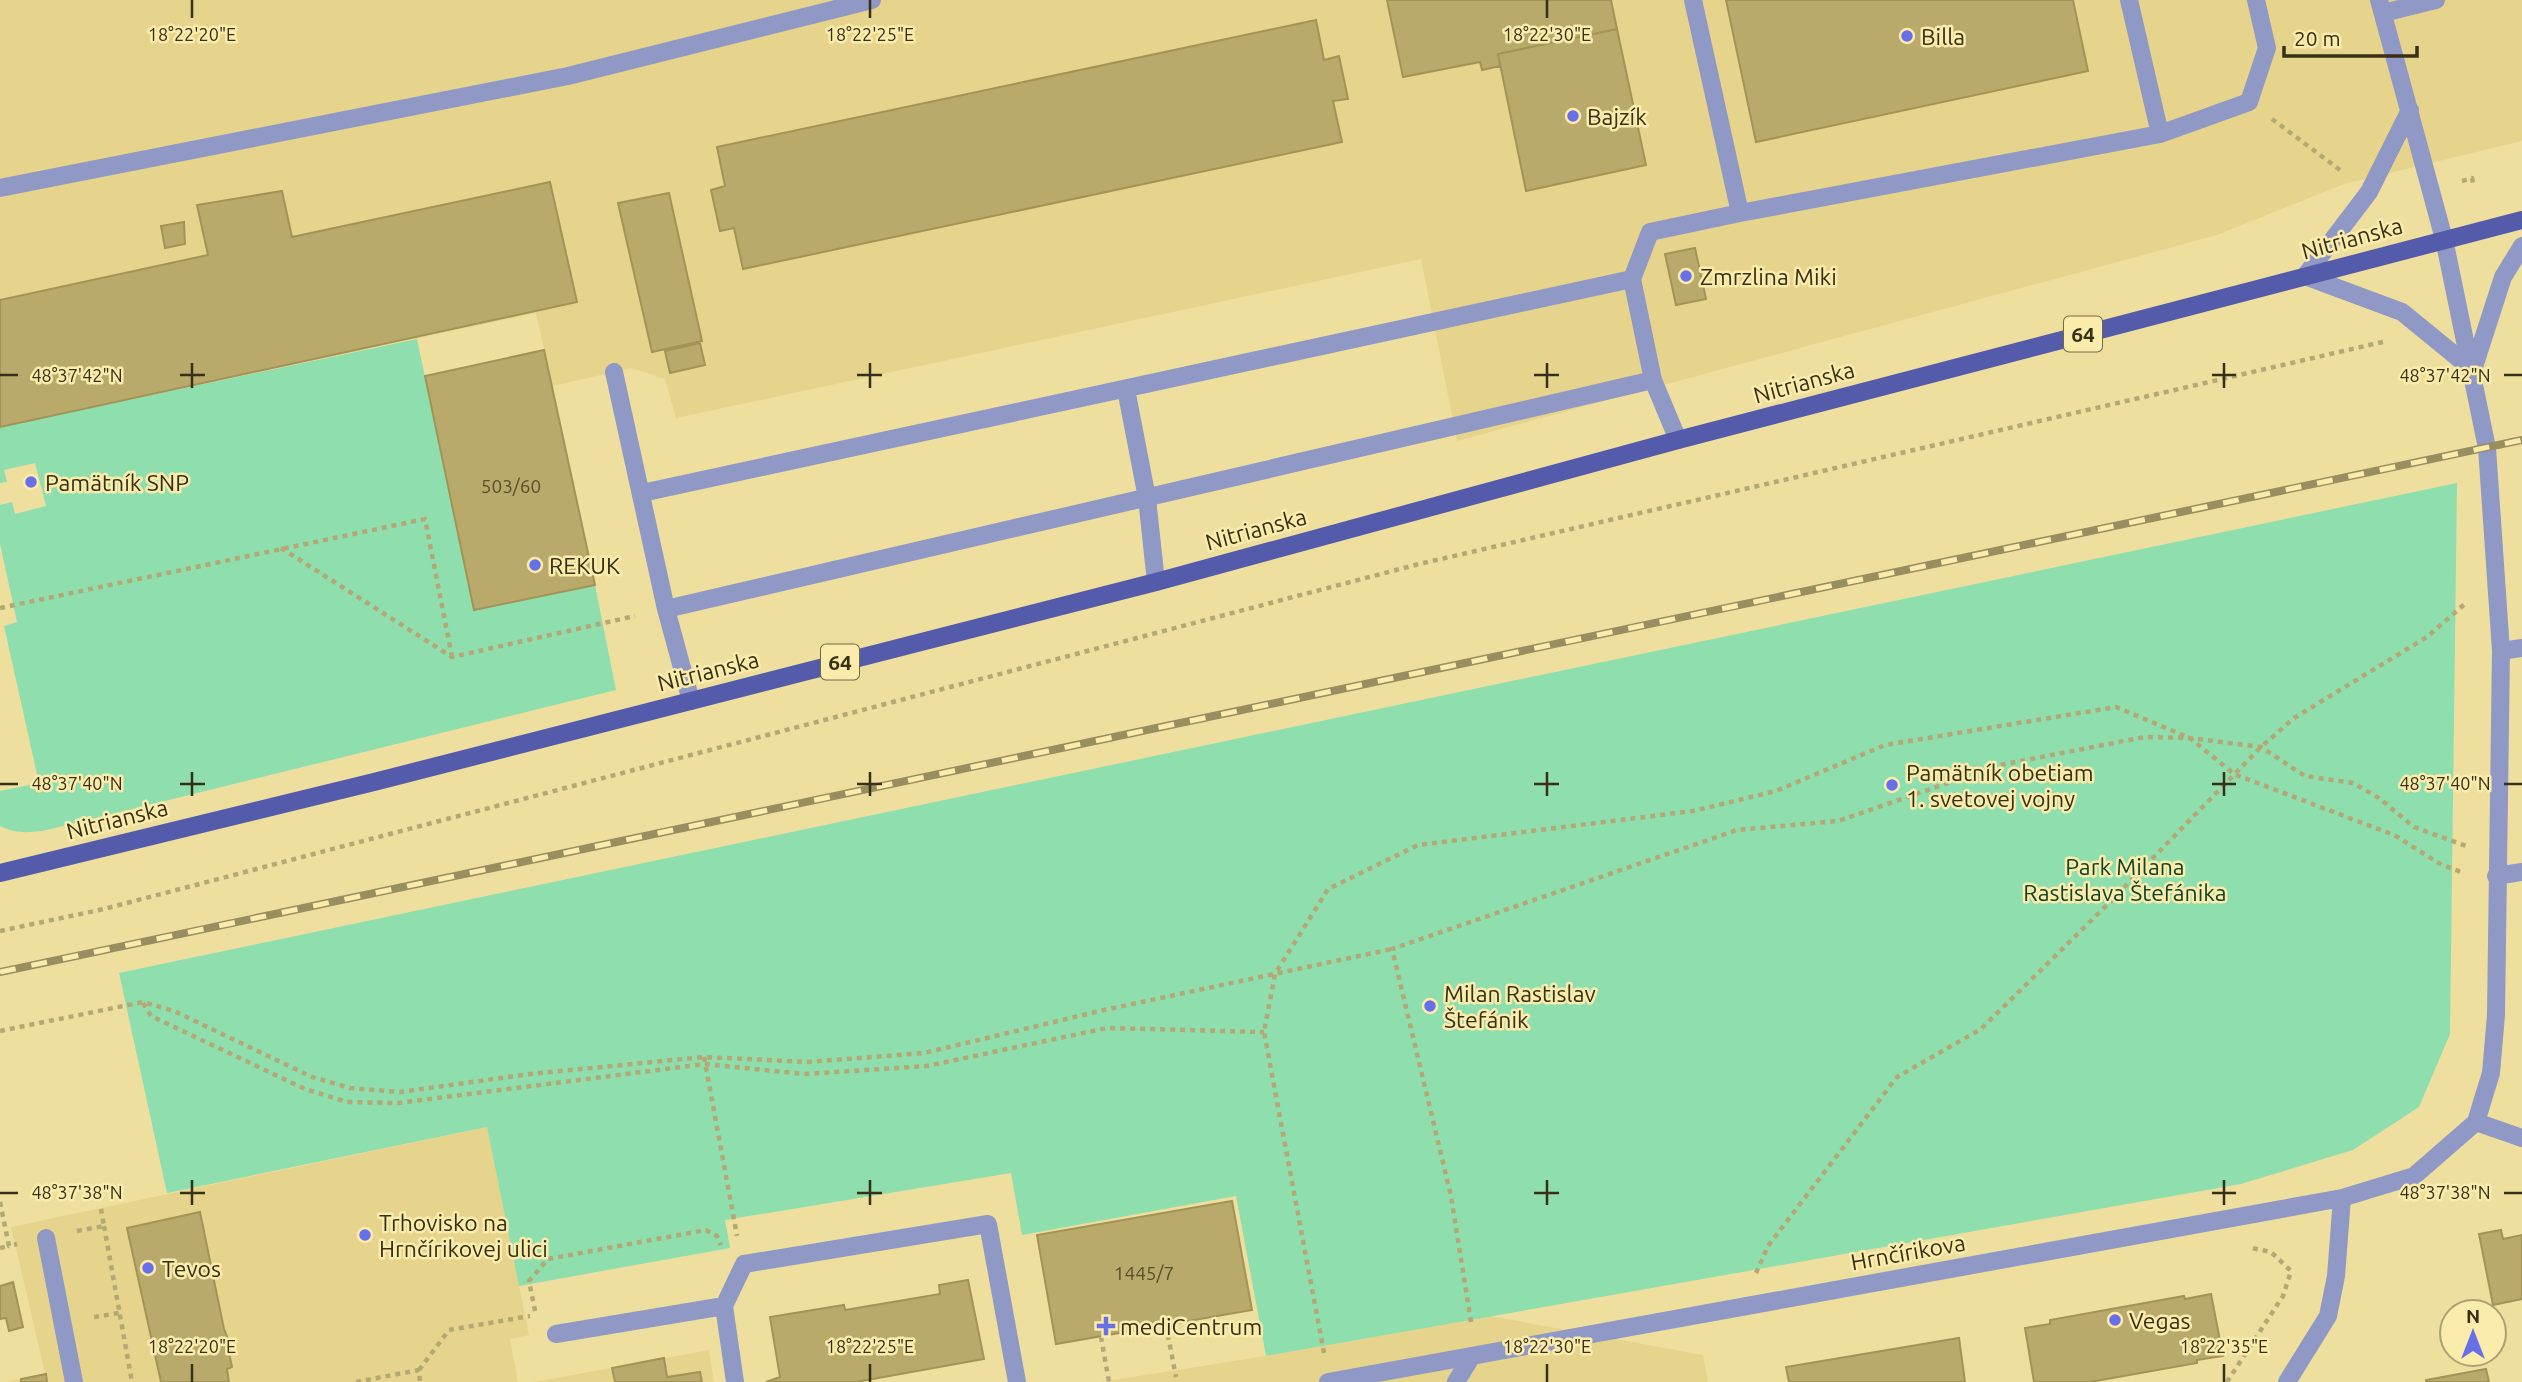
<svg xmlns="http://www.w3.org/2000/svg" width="2522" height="1382" font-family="Ubuntu,sans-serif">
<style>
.built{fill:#e6d48c}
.green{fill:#8fdeae}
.building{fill:#b9aa6c;stroke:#a29456;stroke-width:2}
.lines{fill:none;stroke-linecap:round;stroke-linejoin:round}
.path{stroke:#b4a874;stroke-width:4.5;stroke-dasharray:5 5;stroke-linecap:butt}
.lane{stroke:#9098c5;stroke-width:18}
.street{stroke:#9098c5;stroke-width:18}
.primary{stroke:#535baa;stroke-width:18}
.rail-casing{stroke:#998e60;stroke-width:8}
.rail{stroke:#fbecac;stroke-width:5;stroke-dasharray:16;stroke-linecap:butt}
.ticks{fill:none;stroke:#363017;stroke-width:2.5}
.poi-dot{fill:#6770e9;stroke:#fbecac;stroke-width:2.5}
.labels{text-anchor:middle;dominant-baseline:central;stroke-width:5;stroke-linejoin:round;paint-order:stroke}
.number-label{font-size:19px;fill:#574e2c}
.shield{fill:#fbecac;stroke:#716844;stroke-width:2}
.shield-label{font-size:21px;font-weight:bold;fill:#363017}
.poi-label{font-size:23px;fill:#363017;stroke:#fbecac;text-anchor:start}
.street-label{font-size:23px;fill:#363017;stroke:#fbecac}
.park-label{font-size:23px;fill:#114329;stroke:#fbecac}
.ticks-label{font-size:18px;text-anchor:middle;fill:#363017;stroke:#fbecac;stroke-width:5;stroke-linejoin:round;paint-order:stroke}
</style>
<rect width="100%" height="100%" fill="#eedf9f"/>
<!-- built -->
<path class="built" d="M0,0H2522V141L2344,184L2217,235L1457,441L1421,259L676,418L665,379L632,368L552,386L536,313L0,427Z
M487,1127L529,1335L510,1339L518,1382H7L45,1373L11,1227Z
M1490,1316L1703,1355L1708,1382H1101L1266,1356Z
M709,1350L714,1382H534Z"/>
<!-- green -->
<path class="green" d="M417,339L474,610L595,585L616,690L47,830C29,833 16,834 0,826V791L39,783L4,626L17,622L0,544V505L12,502L15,514L46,506L35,463L4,470L7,482L0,483V427Z
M2457,483L2450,1034L2419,1107L2353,1150L2241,1184L1266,1356L1236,1196L1022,1235L1011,1173L725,1220L730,1248L519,1286L487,1127L167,1193L119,973Z"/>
<!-- building -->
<path class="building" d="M1387,0H1611L1617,29L1498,54L1500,66L1482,70L1480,62L1403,77Z
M1726,0H2073L2088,71L1756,142Z
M1316,20L1324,60L1339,56L1348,99L1333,101L1342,142L743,269L734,228L720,231L711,190L725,186L717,147Z
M1617,29L1646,165L1526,191L1498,54Z
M550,182L577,302L0,427V300L208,255L197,205L282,191L292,237Z
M669,193L702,341L652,352L618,203Z
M184,222L185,244L165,248L161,226Z
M1695,248L1706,299L1676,305L1665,254Z
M700,343L705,365L670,373L665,351Z
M544,350L595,585L474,610L425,376Z
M1232,1201L1252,1310L1056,1344L1037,1235Z
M200,1212L224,1329L228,1339L227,1344L232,1367L227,1369L229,1382H161L127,1228Z
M2501,1230L2503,1239L2522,1235V1299L2493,1305L2479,1234Z
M968,1280L984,1359L856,1382H766L780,1377L770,1317L844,1305L845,1310L940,1294L939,1285Z
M13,1282L23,1327L9,1331L6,1318L0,1319V1286Z
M2211,1294L2223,1356L2197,1360V1363L2090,1382H2034L2025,1328L2050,1324V1320L2184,1296L2185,1299Z
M1959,1338L1965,1382H1789L1786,1367Z
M664,1358L667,1377L700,1372L702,1382H615L612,1368Z
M2486,1369L2489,1382H2426V1380Z
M46,1374L47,1382H21V1379Z"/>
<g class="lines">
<!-- path -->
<path class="path" d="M2272,119L2344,173
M2462,181L2472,178L2474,187
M281,548L452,657L635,616
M0,608L425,519L452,657
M0,931L104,909L1419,564L2387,341
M143,1003L151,1016L305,1089L347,1102L398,1103L705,1064L805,1074L927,1066L1107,1028L1264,1032
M0,1031L143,1002L174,1011L312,1077L350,1088L400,1092L530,1074L704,1057L807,1062L924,1053L1104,1010L1392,949
M704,1057L737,1236
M0,1202L9,1246L17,1244
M104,1226L132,1382
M77,1231L104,1226L101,1209
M0,1248L9,1246
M1756,1273L1768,1246L1897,1077L1981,1029L2108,904L2261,747L2294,718L2427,637L2467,602
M535,1311L529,1281L548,1259L706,1230L717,1236L721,1245
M94,1317L119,1313
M1471,1322L1451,1196L1392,949L1737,830L1838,821L2000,765L2145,737L2190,738L2261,747L2305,776L2353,783L2379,798L2414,827L2469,847
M1166,1325L1176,1377
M1101,1337L1109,1382
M1324,1353L1264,1032L1275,974L1328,889L1418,845L1693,811L1776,791L1885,745L2116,707L2190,738L2234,774L2394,835L2442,865L2464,873
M419,1370L449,1330L530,1316
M356,1382L419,1370L420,1382
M2227,1382L2283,1296L2291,1271L2271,1252L2252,1248"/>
<!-- lane -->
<path class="lane" d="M1693,0L1740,213L2160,134L2249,102L2267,48L2256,0
M2129,0L2160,134
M0,188L568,76L872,0
M1632,279L1650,232L1740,213
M614,372L666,609
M1126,389L1147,498L1156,582
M642,493L1632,279L1653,380L1678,440
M2501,651L2522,648
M691,701L666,609L1653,380
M724,1306L744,1264L988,1224L1017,1382
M556,1334L724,1306L735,1382"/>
<!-- street -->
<path class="street" d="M2379,0L2444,239L2487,448L2501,651L2496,1015L2491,1073L2476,1122
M2383,13L2436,0
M2410,110L2369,192L2305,276L2402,312L2473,370
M2473,370L2503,277L2522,246
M2496,876L2522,872
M2476,1122L2522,1138
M46,1238L74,1382
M1328,1382L2342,1198L2414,1176L2476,1122
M1456,1382L1472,1356
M2287,1382L2328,1316L2336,1276L2342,1198"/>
<!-- primary -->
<path class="primary" d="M0,873L374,782L1156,582L1678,440L2522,220"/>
<!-- rail casing -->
<g class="rail-casing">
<path id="rail" d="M0,972L2522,440"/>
</g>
<!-- rail -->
<use href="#rail" class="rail"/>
</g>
<!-- ticks -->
<path class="ticks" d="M192,0V18M870,0V18M1547,0V18M192,363V388M870,363V388M1547,363V388M2224,363V388M0,375H18M180,375H205M857,375H882M1534,375H1559M2212,375H2236M2504,375H2522M192,772V796M870,772V796M1547,772V796M2224,772V796M0,784H18M180,784H205M857,784H882M1534,784H1559M2212,784H2236M2504,784H2522M192,1180V1205M870,1180V1205M1547,1180V1205M2224,1180V1205M0,1193H18M180,1193H205M857,1193H882M1534,1193H1559M2212,1193H2236M2504,1193H2522M192,1364V1382M870,1364V1382M1547,1364V1382M2224,1364V1382"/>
<!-- markers -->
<g class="poi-dot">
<circle cx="1907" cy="36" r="7"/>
<circle cx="1573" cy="116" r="7"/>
<circle cx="1686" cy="276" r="7"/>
<circle cx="31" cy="482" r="7"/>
<circle cx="535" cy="565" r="7"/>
<circle cx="1892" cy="785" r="7"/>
<circle cx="1430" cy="1006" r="7"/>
<circle cx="365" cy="1235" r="7"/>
<circle cx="148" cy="1268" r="7"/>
<circle cx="2115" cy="1320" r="7"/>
<path d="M1102.5 1315.5h7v7h7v7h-7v7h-7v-7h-7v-7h7z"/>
</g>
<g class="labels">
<!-- number labels -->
<g class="number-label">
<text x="511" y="486">503/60</text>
<text x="1144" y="1273">1445/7</text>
</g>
<!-- shield labels -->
<g class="shield">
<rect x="2064" y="316.5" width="38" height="35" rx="5"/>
<rect x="821" y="644.5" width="38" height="35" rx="5"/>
</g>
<g class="shield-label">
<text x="2083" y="334">64</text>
<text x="840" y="662">64</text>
</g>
<!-- poi labels -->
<g class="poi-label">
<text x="1921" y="36">Billa</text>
<text x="1587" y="116">Bajzík</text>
<text x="1700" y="276">Zmrzlina Miki</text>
<text x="45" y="482">Pamätník SNP</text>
<text x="549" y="565">REKUK</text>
<text x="1906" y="772">Pamätník obetiam<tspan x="1906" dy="26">1. svetovej vojny</tspan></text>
<text x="1444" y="993">Milan Rastislav<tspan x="1444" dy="26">Štefánik</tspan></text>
<text x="379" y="1222">Trhovisko na<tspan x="379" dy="26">Hrnčírikovej ulici</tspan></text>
<text x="162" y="1268">Tevos</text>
<text x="2129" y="1320">Vegas</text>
<text x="1120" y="1326">mediCentrum</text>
</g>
<!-- street labels -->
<g class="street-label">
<text transform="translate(2352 238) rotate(-15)">Nitrianska</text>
<text transform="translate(1804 382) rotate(-15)">Nitrianska</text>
<text transform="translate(1256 529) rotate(-15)">Nitrianska</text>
<text transform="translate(708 671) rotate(-14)">Nitrianska</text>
<text transform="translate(117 819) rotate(-14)">Nitrianska</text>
<text transform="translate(1908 1252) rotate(-10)">Hrnčírikova</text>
</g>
<!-- park labels -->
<g class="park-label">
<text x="2125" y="866">Park Milana<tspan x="2125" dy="26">Rastislava Štefánika</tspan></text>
</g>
</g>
<g class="ticks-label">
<text x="192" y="41">18°22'20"E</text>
<text x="870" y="41">18°22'25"E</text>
<text x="1547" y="41">18°22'30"E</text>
<text x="77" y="382">48°37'42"N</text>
<text x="2445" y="382">48°37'42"N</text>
<text x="77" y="790">48°37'40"N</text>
<text x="2445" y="790">48°37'40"N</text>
<text x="77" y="1199">48°37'38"N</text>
<text x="2445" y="1199">48°37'38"N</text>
<text x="192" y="1353">18°22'20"E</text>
<text x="870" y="1353">18°22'25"E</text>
<text x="1547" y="1353">18°22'30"E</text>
<text x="2224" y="1353">18°22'35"E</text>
</g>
<!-- north arrow -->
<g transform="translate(2473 1333)"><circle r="33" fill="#fbecac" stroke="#aca170" stroke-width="2"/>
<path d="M0-5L12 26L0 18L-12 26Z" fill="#6770e9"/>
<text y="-10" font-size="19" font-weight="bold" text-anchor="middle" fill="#363017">N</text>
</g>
<!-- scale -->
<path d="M2284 46v10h133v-10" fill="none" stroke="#363017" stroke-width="3.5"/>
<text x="2294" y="46" font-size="21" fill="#363017" stroke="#fbecac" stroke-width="5" paint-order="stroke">20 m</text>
</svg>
